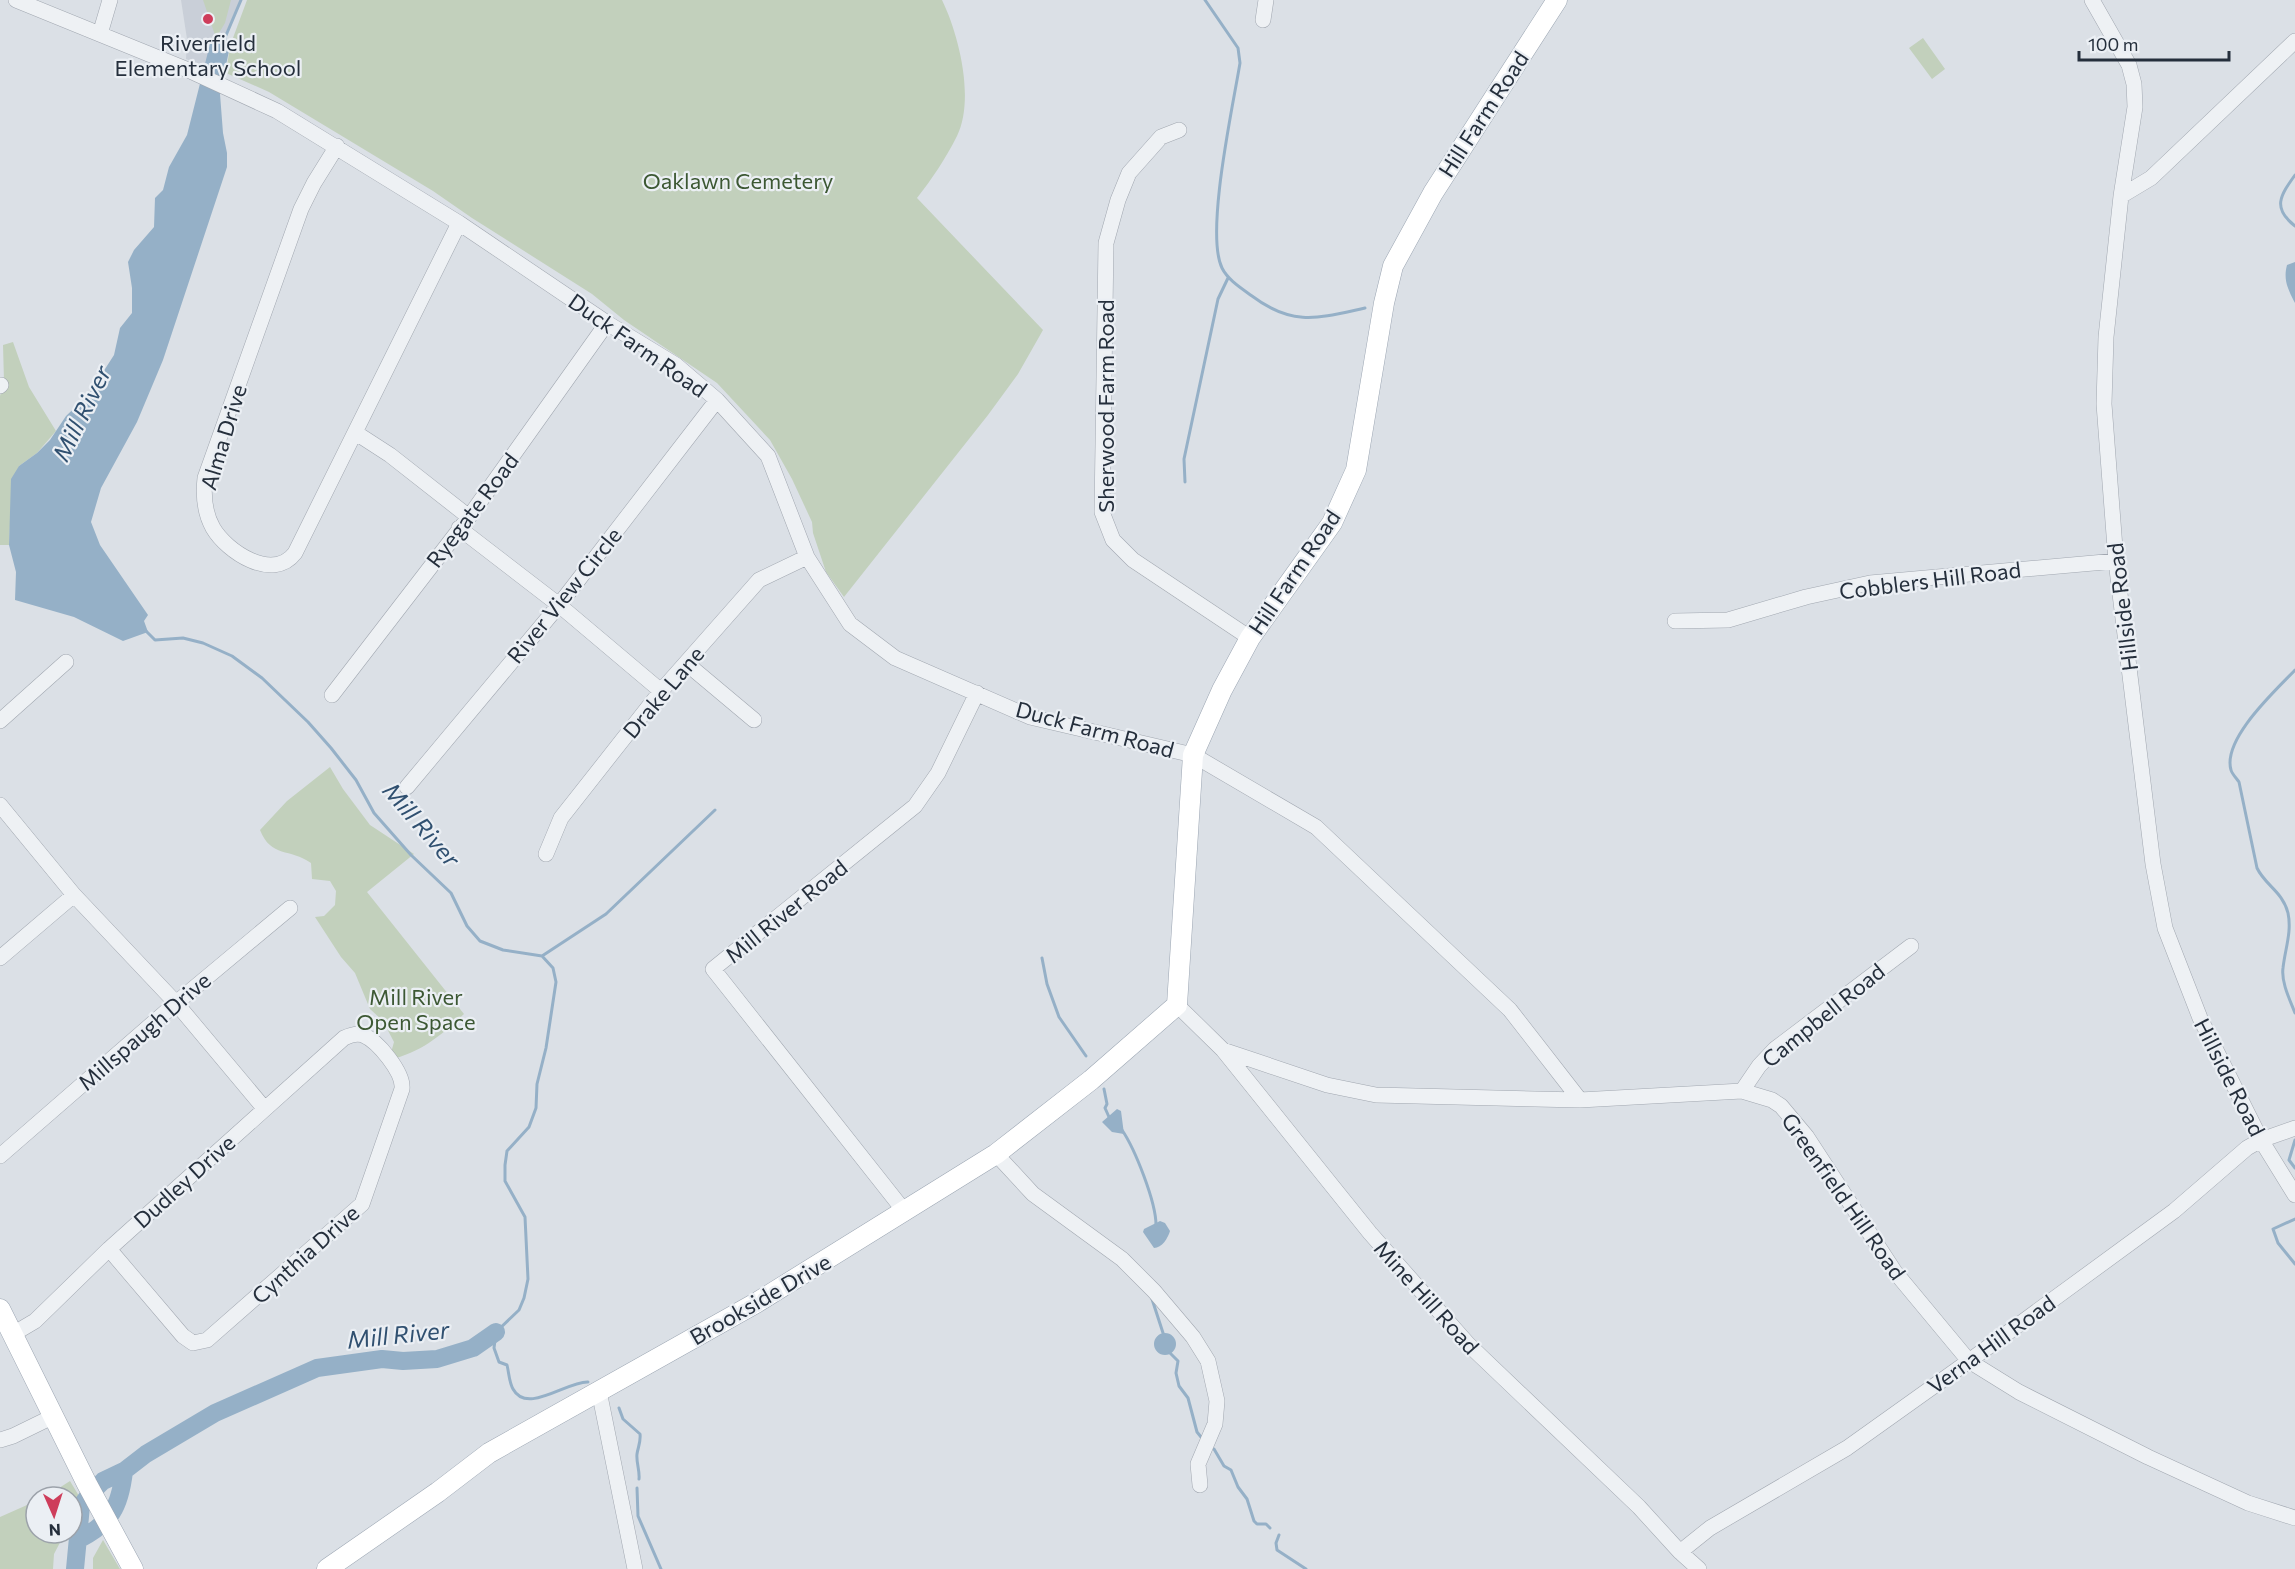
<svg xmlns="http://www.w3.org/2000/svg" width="2295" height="1569" font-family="Commissioner,sans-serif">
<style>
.built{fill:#c9cfd8}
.green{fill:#c2d0bc}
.water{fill:#95b0c7}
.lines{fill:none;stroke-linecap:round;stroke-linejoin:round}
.stream{stroke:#95b0c7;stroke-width:3}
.river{stroke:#95b0c7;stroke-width:18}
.minor-casing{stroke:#a1a7b0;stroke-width:16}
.major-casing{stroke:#9ba5b2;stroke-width:21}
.minor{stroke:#eef1f4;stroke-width:15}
.major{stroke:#fff;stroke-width:20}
.poi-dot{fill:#ce3d5b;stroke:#ebeff4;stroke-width:2}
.labels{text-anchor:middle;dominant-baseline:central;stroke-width:4.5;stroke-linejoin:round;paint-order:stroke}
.poi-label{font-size:22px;fill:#252f3c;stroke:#ebeff4}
.street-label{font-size:22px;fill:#252f3c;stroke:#ebeff4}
.park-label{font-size:22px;fill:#3c5833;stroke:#ebeff4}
.water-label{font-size:24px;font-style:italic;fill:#305070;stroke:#ebeff4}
</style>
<rect width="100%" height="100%" fill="#dbe0e6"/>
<!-- built -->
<path class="built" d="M181,0H240L214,60L213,69L186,59L187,39Z"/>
<!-- green -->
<path class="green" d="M203,0H231L225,23L216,38Z
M247,0H942C959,35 975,99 957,136C946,158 932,179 917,198L1043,330L1018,374L988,415L844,597L826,572L813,533L812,522L792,479L770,440L717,383L624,320L592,294L472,218L433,191L269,92L226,73L230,46Z
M1923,38L1945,69L1932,79L1909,48Z
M13,342L29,387L56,431L37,453L19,466L10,525L9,545H0V396L4,381L3,345Z
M330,767L343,789L370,825L414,854L367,892L464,1014C440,1036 422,1052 389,1060L394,1042L383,1021L370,1009L355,973L341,957L315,917L324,916L335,905L336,891L330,881L312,879L311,863C290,848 271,858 260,830L287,801Z
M70,1481L79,1496L72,1519V1497H45Z
M36,1501V1533H65L54,1554L53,1569H0V1517Z
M103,1540L120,1569H93V1558Z"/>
<!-- water -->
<path class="water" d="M225,37L230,46L220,94L223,133L227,153V167L163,360L137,422L101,488L91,522L100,545L148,615L144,621L148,632L123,641L74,617L15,600L16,572L9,545L11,479L19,466L37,453L50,440L66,416L89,394L114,355L120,328L132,313V288L128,262L134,250L154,227L155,198L163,190L169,167L187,135L210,44Z
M2295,262V303C2288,289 2283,280 2287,265Z
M1117,1109L1121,1111L1124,1134L1112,1132L1102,1122Z
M1160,1221L1165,1223L1170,1231C1168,1238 1162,1248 1154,1248L1143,1232L1144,1229Z
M1154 1344a11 11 0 1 1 22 0a11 11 0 1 1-22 0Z"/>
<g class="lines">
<!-- stream -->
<path class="stream" d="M1205,0L1238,48L1240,63C1233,106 1205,233 1222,268C1228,280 1241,288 1252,296C1293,327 1319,318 1365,308
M224,40L241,0
M2295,175C2280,196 2272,208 2295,226
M1185,482L1184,459L1218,299L1228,278
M145,630L155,640L183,638L203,643L232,656L262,678L308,722L331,748L356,780L374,813L411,855L451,893L467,926L480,941L503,950L542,956L553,968L556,982L546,1048L537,1084L536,1108L529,1127L507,1151L505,1165V1181L525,1217L528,1279L524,1298L519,1310L496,1332L494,1348L499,1362L507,1365C509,1373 509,1382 513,1389C527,1415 567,1381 588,1382
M2295,670C2276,690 2222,739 2231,770C2232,774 2237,779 2239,782L2257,868C2265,885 2283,892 2288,913C2292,932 2285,949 2283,968C2281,982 2290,1000 2295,1013
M542,956L606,914L715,810
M1042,958L1047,984L1059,1017L1086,1056
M1104,1089L1107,1104L1105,1108L1109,1117
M1122,1130C1135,1149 1156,1202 1156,1225
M2295,1140L2289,1160L2295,1168
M2295,1219L2273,1229L2278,1243L2295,1264
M1151,1296L1164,1336
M1170,1353L1178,1361L1176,1373L1179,1386L1188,1398L1197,1432L1201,1437
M619,1408L623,1419L640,1434C641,1442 638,1447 637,1454C636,1462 640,1471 639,1479
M1214,1449L1224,1466L1231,1470L1238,1487L1247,1499L1254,1521L1257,1524H1266L1270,1528
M637,1488L638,1516L661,1569
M1279,1535L1276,1543L1277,1550L1306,1569"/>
<!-- river -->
<path class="river" d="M78,1540C111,1523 120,1507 124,1471
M75,1569L81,1506L89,1495L103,1481L124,1471L146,1454L215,1413L317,1368L382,1359L403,1361L437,1359L473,1348L496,1332"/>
<!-- minor casing -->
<g class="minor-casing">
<path id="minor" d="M16,0L188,70L277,111L459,223L607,323L676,365L717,400L768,456L807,557L850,624L895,658L1030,717L1193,755L1316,827L1510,1010L1580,1100
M2092,0L2129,65L2134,84L2135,107L2121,196L2106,337L2104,404L2116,561L2153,864L2165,928L2200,1018L2261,1140L2295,1195
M1263,20L1266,0
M100,34L110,0
M1179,130L1161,137L1129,173L1118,200L1106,243L1102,512L1113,540L1133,560L1250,638
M337,146L314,183L301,209L205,478C203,496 204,512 213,528C227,552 273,582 295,553L459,223
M2121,196L2151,178L2295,41
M0,386L1,385
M356,433L390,455L469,517
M459,528L559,605L661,691
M1675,621L1728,620L1806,597L1870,583L2116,561
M686,663L754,720
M332,695L469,517L607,323
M0,721L66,662
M407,787L559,605L717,400
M0,805L74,895L176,1003L264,1108
M546,854L561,818L661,691L759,580L807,557
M0,958L74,895
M1177,1005L1223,1050L1370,1233L1468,1344L1639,1507L1680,1552L1699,1569
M1223,1050L1327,1085L1376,1095L1580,1100L1742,1091L1772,1100L1781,1106L1807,1137L1895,1272L1969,1361L2019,1392L2148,1457L2248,1503L2295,1518
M1742,1091L1759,1066L1775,1049L1911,946
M996,1154L1033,1194L1122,1259L1154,1291L1193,1337L1208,1361L1217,1401L1215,1424L1198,1464L1200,1485
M0,1156L176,1003L290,908
M905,1212L713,969L915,806L938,773L977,693
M13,1334L35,1321L109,1249L344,1038C350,1035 357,1033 363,1035C378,1041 404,1073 402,1089L362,1204L207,1340L193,1343L183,1336L109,1249
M599,1391L635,1569
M0,1440L13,1436L54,1416
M1680,1552L1710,1528L1847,1448L1969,1361L2174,1211L2247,1148L2261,1140L2295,1128"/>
</g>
<!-- major casing -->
<g class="major-casing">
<path id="major" d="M0,1309L87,1484L133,1569
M327,1569L438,1492L489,1453L756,1303L996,1154L1091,1080L1177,1005L1193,755L1222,690L1250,638L1332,523L1356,470L1384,303L1393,266L1433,193L1557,0"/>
</g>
<!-- minor -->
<use href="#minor" class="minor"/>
<!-- major -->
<use href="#major" class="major"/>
</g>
<!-- markers -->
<circle class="poi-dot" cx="208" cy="19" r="6"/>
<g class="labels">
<!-- poi labels -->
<g class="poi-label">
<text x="208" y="42">Riverfield<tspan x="208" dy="25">Elementary School</tspan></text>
</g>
<!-- street labels -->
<g class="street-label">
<text transform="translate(1483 114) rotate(-57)">Hill Farm Road</text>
<text transform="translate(638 345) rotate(35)">Duck Farm Road</text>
<text transform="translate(1105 406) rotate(-90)">Sherwood Farm Road</text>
<text transform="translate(223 437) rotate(-73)">Alma Drive</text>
<text transform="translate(472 510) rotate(-53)">Ryegate Road</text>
<text transform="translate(1294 572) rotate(-56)">Hill Farm Road</text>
<text transform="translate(1930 580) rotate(-7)">Cobblers Hill Road</text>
<text transform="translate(564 595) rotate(-51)">River View Circle</text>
<text transform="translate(2122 607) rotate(-97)">Hillside Road</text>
<text transform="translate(663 692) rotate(-50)">Drake Lane</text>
<text transform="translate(1095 729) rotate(15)">Duck Farm Road</text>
<text transform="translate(786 911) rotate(-39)">Mill River Road</text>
<text transform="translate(1823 1015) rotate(-39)">Campbell Road</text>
<text transform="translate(144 1031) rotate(-41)">Millspaugh Drive</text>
<text transform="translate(2230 1077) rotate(63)">Hillside Road</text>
<text transform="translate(184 1181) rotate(-42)">Dudley Drive</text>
<text transform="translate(1844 1196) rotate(55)">Greenfield Hill Road</text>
<text transform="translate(305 1254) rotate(-42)">Cynthia Drive</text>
<text transform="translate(1427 1297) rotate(48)">Mine Hill Road</text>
<text transform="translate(760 1299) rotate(-30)">Brookside Drive</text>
<text transform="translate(1991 1344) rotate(-36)">Verna Hill Road</text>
</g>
<!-- park labels -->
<g class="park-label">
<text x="738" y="180">Oaklawn Cemetery</text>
<text x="416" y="996">Mill River<tspan x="416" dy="25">Open Space</tspan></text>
</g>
<!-- water labels -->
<g class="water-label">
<text transform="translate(81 413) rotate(-64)">Mill River</text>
<text transform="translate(422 824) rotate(49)">Mill River</text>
<text transform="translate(398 1334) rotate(-6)">Mill River</text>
</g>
</g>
<!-- north arrow -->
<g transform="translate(54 1515) rotate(177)"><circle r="28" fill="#ebeff4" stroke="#9ca2aa" stroke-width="1.5"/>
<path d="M0-4.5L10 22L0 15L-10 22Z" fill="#ce3d5b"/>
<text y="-9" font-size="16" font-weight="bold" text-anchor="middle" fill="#252f3c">N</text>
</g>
<!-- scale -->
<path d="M2079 51v9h150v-9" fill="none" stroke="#252f3c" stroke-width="3"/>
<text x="2088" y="51" font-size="18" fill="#252f3c" stroke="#ebeff4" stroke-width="4.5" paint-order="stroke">100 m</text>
</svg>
